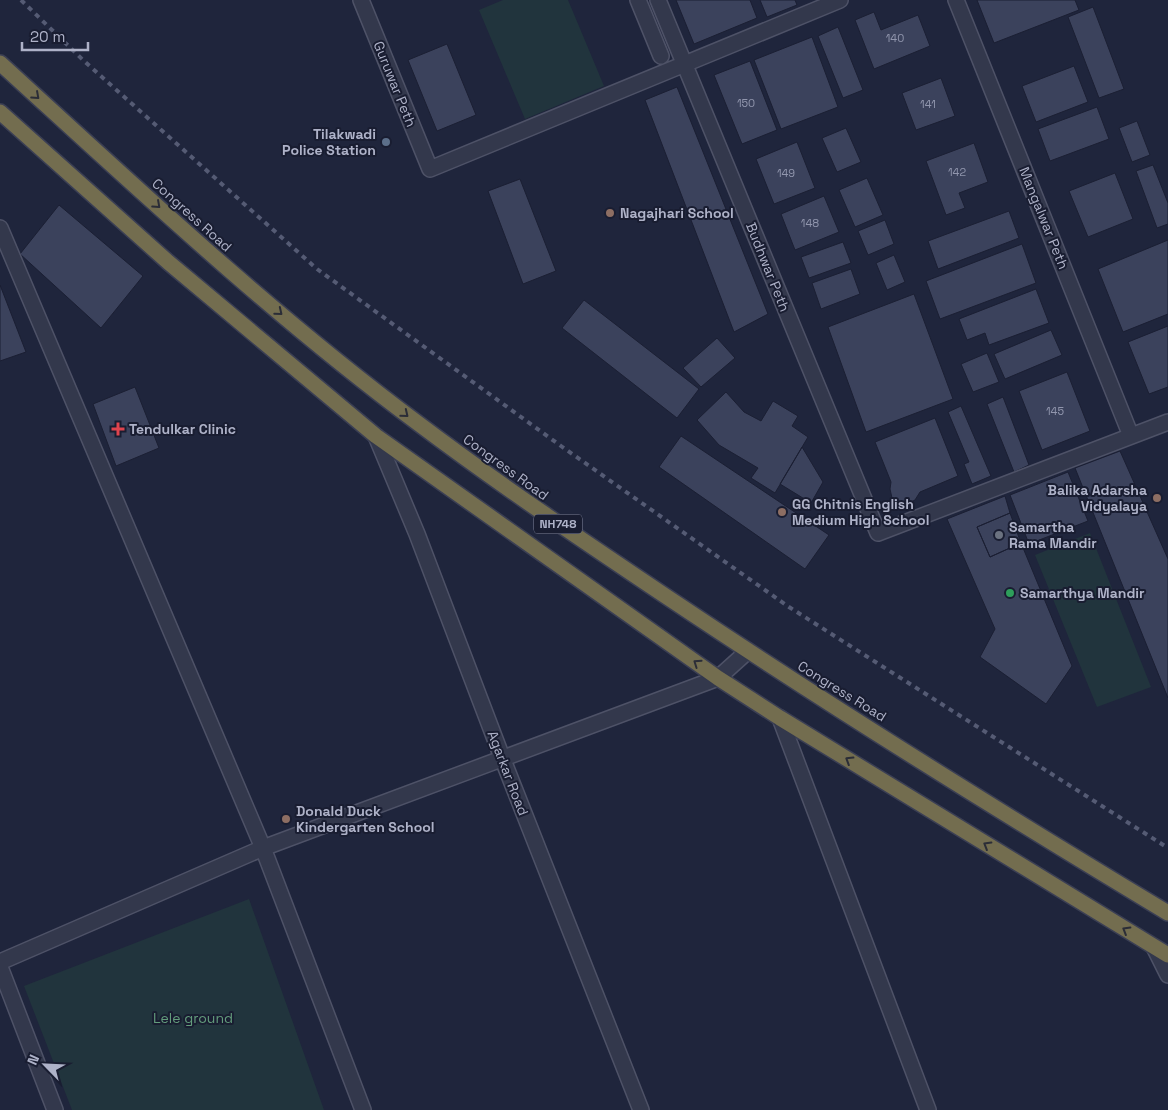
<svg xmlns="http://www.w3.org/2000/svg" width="1168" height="1110" font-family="'Space Grotesk',sans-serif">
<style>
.green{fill:#21343d}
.building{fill:#3b425c;stroke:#1b1f33}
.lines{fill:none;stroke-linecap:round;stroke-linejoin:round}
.minor-casing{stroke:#4e5267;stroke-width:18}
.highway-casing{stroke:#3b3f54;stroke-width:18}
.minor{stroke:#33384c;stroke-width:15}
.highway{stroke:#736d4f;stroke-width:15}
.rail{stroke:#555b74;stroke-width:4;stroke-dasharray:5 5;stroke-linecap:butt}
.oneway{stroke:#2b2d37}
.service-dot{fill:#5c6f8a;stroke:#191d31;stroke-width:2}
.education-dot{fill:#8d6e63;stroke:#191d31;stroke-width:2}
.health-dot{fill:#e0444e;stroke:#191d31;stroke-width:2}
.worship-dot{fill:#6b7280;stroke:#191d31;stroke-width:2}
.leisure-dot{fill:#2e9e5b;stroke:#191d31;stroke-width:2}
.labels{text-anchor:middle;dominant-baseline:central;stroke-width:4;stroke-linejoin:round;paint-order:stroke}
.number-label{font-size:11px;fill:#9196ad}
.shield{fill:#191d31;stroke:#81859b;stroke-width:1}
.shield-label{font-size:12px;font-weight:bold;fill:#aeb2c8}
.street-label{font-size:14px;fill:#aeb2c8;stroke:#191d31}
.poi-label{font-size:14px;font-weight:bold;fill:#aeb2c8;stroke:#191d31;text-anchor:start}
.park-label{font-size:14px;fill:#639c7c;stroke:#191d31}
</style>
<rect width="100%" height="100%" fill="#1f253c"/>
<!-- green -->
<path class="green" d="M503,0H568L604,86L525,119L479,10Z
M1090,533L1151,687L1097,707L1035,555Z
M249,899L324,1110H72L24,986Z"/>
<!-- building -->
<path class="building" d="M676,0H750L757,18L694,44Z
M760,0H795L797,5L767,17Z
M977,0H1075L1079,10L994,43Z
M1093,7L1124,89L1099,98L1068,17Z
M874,12L881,30L918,15L930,46L874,69L855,20Z
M838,27L863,90L843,98L818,36Z
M812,37L838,107L781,129L754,60Z
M447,44L476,115L437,131L408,60Z
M750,61L777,130L742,144L714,75Z
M1074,66L1088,102L1036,122L1022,86Z
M941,78L955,116L916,130L902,93Z
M677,87L768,314L734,332L645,100Z
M1097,107L1109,139L1050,161L1038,129Z
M1137,121L1150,155L1132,162L1119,128Z
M846,128L861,162L837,172L822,138Z
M797,142L815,188L774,204L756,159Z
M974,143L988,182L959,193L965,208L946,215L926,161Z
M1153,165L1168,203V224L1157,228L1136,171Z
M1115,173L1133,219L1088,237L1069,191Z
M867,178L883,215L855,227L839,190Z
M520,179L556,271L523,284L488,191Z
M824,196L839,232L795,250L781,214Z
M59,205L143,276L101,328L20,254Z
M1009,211L1019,238L938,269L928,241Z
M885,220L894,244L868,255L858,231Z
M1168,240V314L1123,332L1098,269Z
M843,242L851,263L809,278L801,257Z
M1022,244L1036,283L940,319L926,281Z
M894,255L905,282L887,290L876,263Z
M851,269L860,294L821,309L812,283Z
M0,285L26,352L0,361Z
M1036,289L1049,323L989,345L985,333L967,340L959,319Z
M914,294L953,399L866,432L828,327Z
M584,300L699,389L677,418L562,328Z
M1168,326V387L1149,394L1128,342Z
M1051,330L1062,355L1005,379L994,354Z
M717,338L735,358L701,387L683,368Z
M987,353L999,382L973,392L961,364Z
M1067,372L1090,431L1042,450L1019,391Z
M135,387L159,448L116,466L93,404Z
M726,392L744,412L761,421L773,401L798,416L792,426L808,437L775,493L751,478L758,468L719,445L697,420Z
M1003,397L1029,465L1014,472L987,404Z
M961,406L991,476L972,484L964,464L969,462L948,412Z
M935,418L958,476L920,492L915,500L907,504L899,503L892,498L890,489L891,482L875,442Z
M681,436L829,535L805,569L659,467Z
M802,447L823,482L811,503L780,484Z
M1120,451L1168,559V698L1075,468Z
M1068,472L1088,521L1029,544L1010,495Z
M1005,496L1010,513L977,527L990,557L1021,543L1072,666L1046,704L980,657L995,629L947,519Z
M1010,513L1021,543L990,557L977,527Z"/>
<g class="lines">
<!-- minor casing -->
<g class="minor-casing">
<path id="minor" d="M361,0L430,169L840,0
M638,0L661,56
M658,0L878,533L1168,422
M956,0L1131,436
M0,228L263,848L363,1110
M376,436L417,534L503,760L641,1110
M780,718L928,1110
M1154,947L1168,975
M0,962L263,848L718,678L748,651
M0,967L55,1110"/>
</g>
<!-- highway casing -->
<g class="highway-casing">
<path id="highway" d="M0,63C136,187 271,314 419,424C500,485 585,542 670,599C833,708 1000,812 1168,913
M0,112L168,262L376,436L718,678L780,718L1168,955"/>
</g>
<!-- minor -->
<use href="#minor" class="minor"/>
<!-- highway -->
<use href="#highway" class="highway"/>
<!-- rail -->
<path class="rail" d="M21,0L84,61L317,269L561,446L789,607L1168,848"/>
</g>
<!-- one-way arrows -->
<defs><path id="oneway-chevron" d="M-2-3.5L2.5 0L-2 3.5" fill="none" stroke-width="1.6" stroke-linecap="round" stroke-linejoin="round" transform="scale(1.25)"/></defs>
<g class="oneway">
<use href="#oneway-chevron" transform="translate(36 96) rotate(42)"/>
<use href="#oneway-chevron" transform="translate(157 205) rotate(42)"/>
<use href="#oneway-chevron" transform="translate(279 312) rotate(39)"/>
<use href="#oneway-chevron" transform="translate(405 414) rotate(39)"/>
<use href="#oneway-chevron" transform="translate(697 663) rotate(-145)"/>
<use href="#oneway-chevron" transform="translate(849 760) rotate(-148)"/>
<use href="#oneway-chevron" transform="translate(987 845) rotate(-149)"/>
<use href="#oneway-chevron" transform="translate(1126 930) rotate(-149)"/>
</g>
<!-- markers -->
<circle class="service-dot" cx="386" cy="142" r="5"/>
<g class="education-dot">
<circle cx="610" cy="213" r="5"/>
<circle cx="1157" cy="498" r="5"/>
<circle cx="782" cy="512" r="5"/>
<circle cx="286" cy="819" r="5"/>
</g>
<path class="health-dot" d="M115.5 421.5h5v5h5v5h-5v5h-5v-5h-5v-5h5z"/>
<circle class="worship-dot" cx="999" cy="535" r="5"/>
<circle class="leisure-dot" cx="1010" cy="593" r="5"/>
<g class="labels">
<!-- number labels -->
<g class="number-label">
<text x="895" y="38">140</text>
<text x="746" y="103">150</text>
<text x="928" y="104">141</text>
<text x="957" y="172">142</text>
<text x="786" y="173">149</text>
<text x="810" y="223">148</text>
<text x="1055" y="411">145</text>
</g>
<!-- shield labels -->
<rect class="shield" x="534" y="514.5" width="48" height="19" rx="4"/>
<g class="shield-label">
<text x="558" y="524">NH748</text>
</g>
<!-- street labels -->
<g class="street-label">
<text transform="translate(395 84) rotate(68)">Guruwar Peth</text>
<text transform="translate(192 215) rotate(42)">Congress Road</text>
<text transform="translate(1044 218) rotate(68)">Mangalwar Peth</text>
<text transform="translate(768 267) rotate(68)">Budhwar Peth</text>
<text transform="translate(506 467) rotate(36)">Congress Road</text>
<text transform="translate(842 691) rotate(32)">Congress Road</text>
<text transform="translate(508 773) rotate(69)">Agarkar Road</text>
</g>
<!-- poi labels -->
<g class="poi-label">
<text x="376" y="134" text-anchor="end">Tilakwadi<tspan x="376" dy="16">Police Station</tspan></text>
<text x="620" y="213">Nagajhari School</text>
<text x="129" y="429">Tendulkar Clinic</text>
<text x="1147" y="490" text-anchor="end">Balika Adarsha<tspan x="1147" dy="16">Vidyalaya</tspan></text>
<text x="792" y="504">GG Chitnis English<tspan x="792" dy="16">Medium High School</tspan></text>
<text x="1009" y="527">Samartha<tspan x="1009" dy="16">Rama Mandir</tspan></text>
<text x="1020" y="593">Samarthya Mandir</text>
<text x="296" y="811">Donald Duck<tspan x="296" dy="16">Kindergarten School</tspan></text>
</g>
<!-- park labels -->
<g class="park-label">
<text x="193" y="1018">Lele ground</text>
</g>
</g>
<!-- north arrow -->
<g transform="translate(45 1065) rotate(294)" stroke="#191d31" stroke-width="4" paint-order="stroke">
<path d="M0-4L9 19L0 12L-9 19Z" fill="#aeb2c8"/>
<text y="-8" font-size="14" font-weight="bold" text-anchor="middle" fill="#aeb2c8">N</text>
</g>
<!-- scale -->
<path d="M22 42v8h66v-8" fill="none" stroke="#aeb2c8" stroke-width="2.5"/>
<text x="30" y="42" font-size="15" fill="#aeb2c8" stroke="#191d31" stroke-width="4" paint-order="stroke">20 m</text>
</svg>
